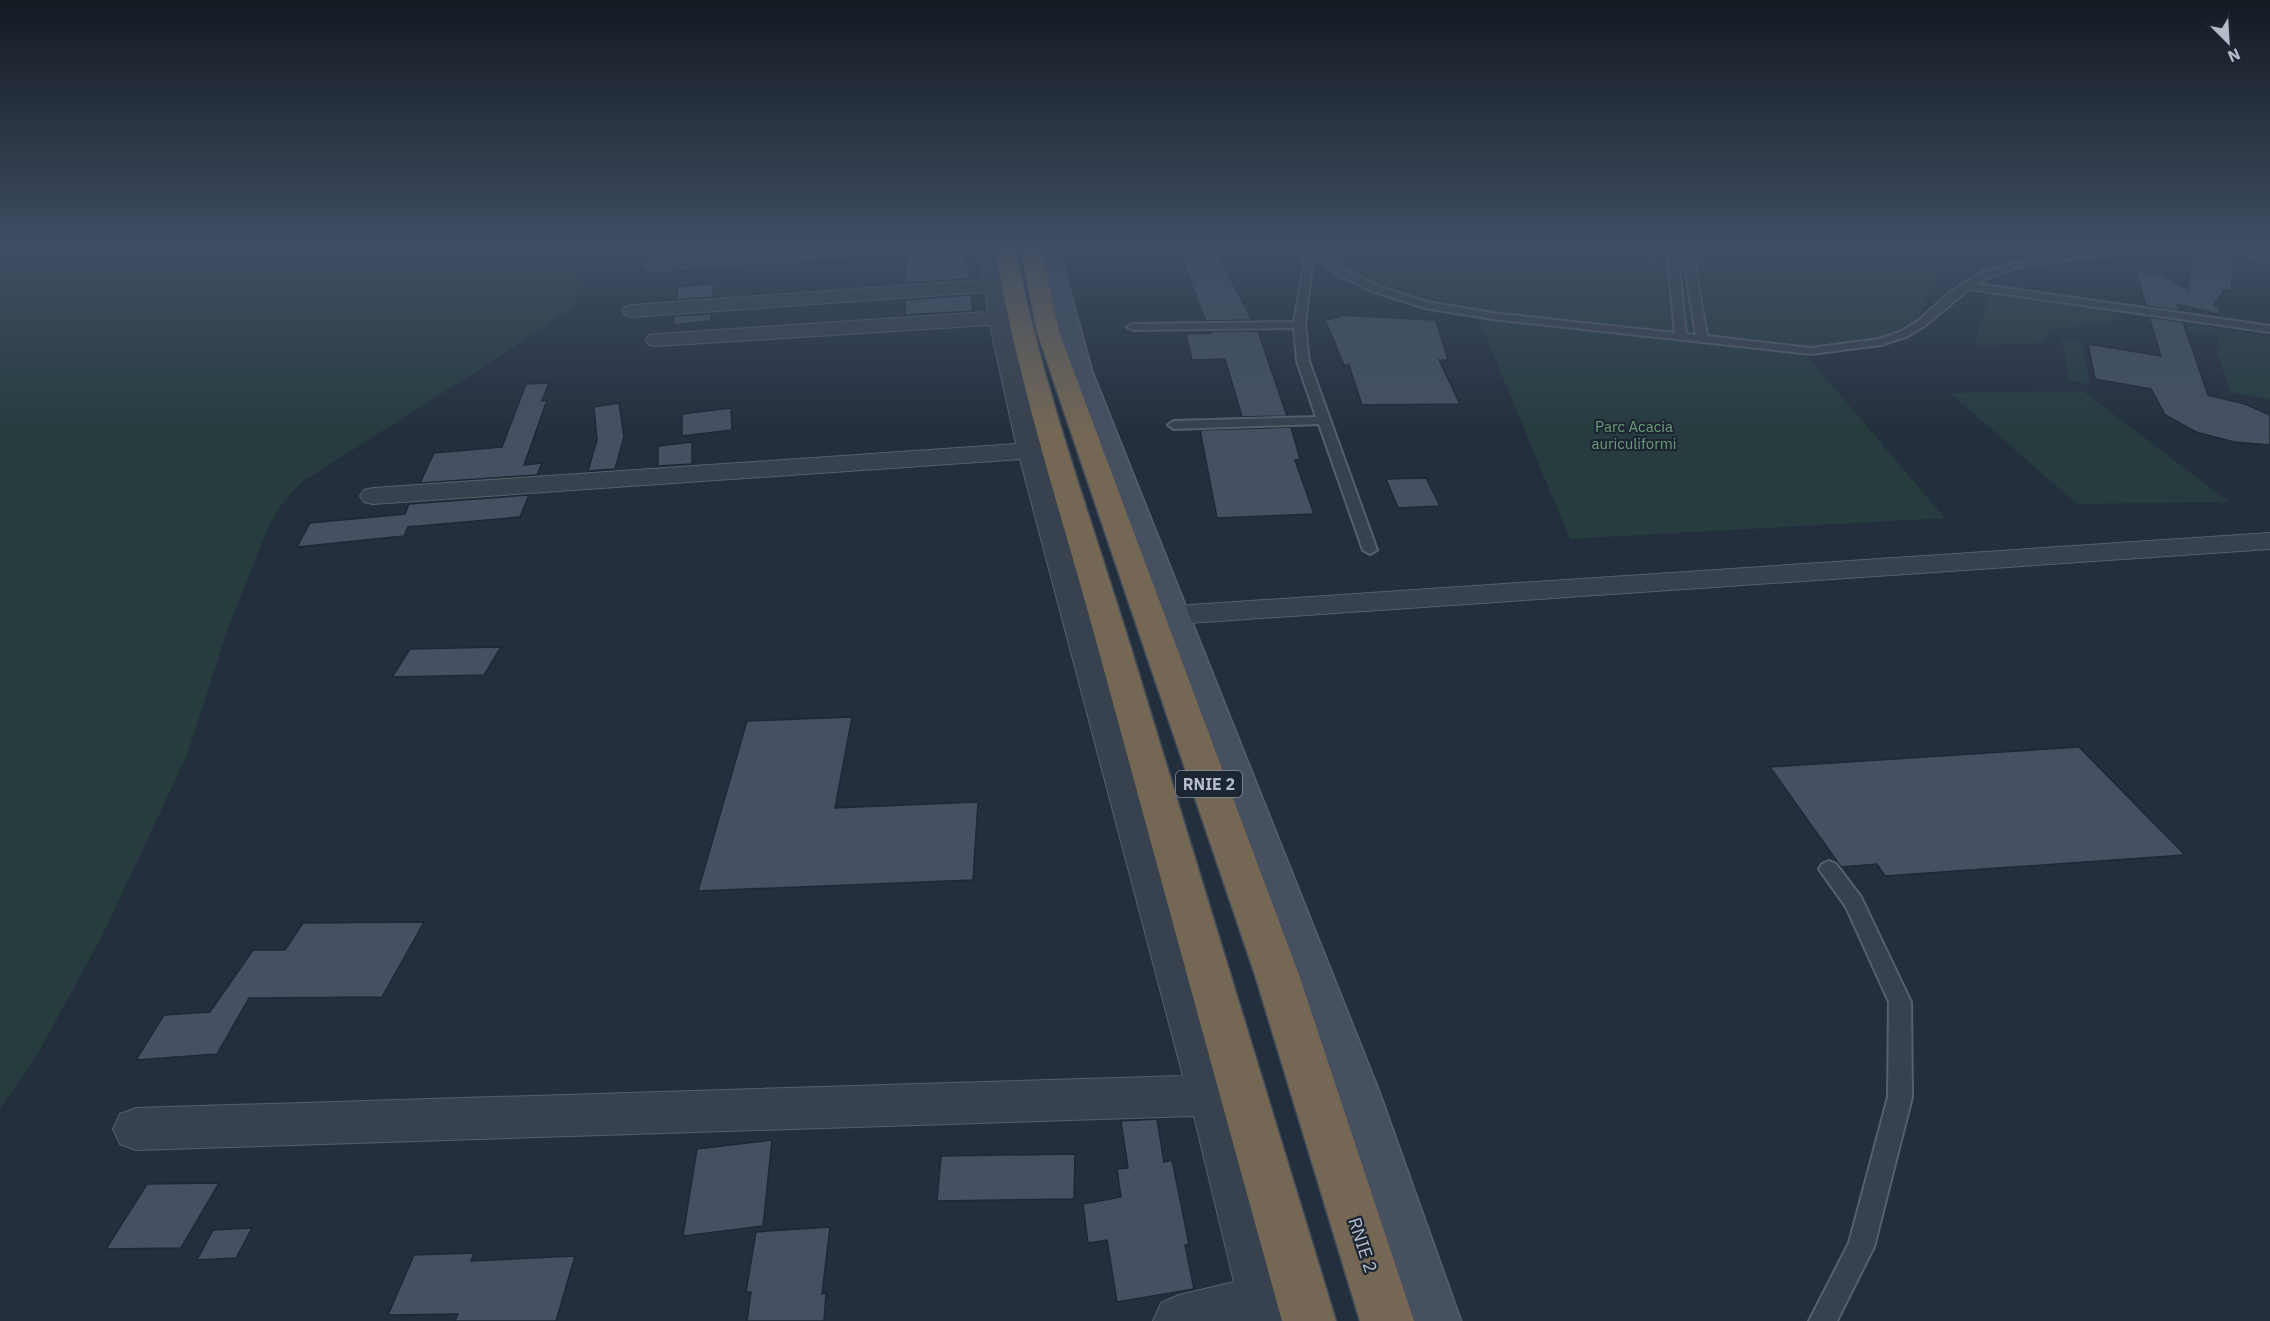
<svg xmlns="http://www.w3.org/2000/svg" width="2270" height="1321" font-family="'IBM Plex Sans',sans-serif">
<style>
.green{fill:#263c3f}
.building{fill:#455162;stroke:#1f2835;stroke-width:1.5}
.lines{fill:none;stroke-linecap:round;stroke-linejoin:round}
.lane-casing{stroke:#565f6c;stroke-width:4}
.street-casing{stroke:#565f6c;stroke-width:2}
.secondary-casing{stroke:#565f6c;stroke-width:3}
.highway-casing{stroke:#434c59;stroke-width:3}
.path{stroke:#44595c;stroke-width:2;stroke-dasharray:3 3;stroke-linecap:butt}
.lane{fill:#38414e;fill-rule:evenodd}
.street{fill:#38414e;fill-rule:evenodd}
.secondary{fill:#465061;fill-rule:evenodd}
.highway{fill:#746855;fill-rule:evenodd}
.labels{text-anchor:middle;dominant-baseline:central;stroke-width:4.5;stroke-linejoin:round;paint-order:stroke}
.far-park-label{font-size:15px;fill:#6b9a76;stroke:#1d2633}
.shield{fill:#1d2633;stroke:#878f9c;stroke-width:1.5}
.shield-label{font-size:16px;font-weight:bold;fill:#b4bcc9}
.street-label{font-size:18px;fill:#b4bcc9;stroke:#1d2633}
</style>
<rect width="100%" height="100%" fill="#242f3e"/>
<!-- green -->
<path class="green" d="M0,248H549L570,257L582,282L572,306L543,329L302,482L281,505L266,532L228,628L187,755L102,936L37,1055L0,1109Z
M1324,248H2063L1955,261L1938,273L1917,321L1899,332L1879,340L1806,346L1485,312L1422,301L1357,276L1332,258Z
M1991,293L2110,311L2119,314L2122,318L2109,322L2050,330L2043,343L1978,345L1974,342Z
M1478,318L1806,355L1945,518L1570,539Z
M2186,323L2270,337V399L2230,392L2215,346L2221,347L2217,335L2188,330Z
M2062,338L2082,341L2090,384L2069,381Z
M2083,391L2229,502L2077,504L1950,393Z"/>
<!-- building -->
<path class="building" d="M966,248L969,279L905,283V249Z
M1177,248H1214L1252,320L1206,321Z
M2194,248H2219L2234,254L2231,290H2224L2214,305L2220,308L2218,314L2177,304L2180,311L2146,306L2136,272H2157L2188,289Z
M714,283L713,297L676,300L678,287Z
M971,295L973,311L905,315V300Z
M711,314V321L673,325L674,316Z
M1340,315L1436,320L1448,360H1439L1460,404L1362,405L1349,365H1344L1325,320L1339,317Z
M2149,317L2183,322L2208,395L2245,404L2270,415V445L2234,442L2196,432L2165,415L2151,389L2095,379L2088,344L2161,356Z
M1210,331H1258L1287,416L1242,417L1225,359L1192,360L1186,334L1211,333Z
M549,383L542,401L547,400L524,465L542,463L537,475L420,483L434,453L502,447L526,384Z
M619,403L624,437L615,469L588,471L597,440L594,407Z
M731,408L732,430L682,436V414Z
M1291,427L1300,459L1295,460L1314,514L1217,518L1200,430Z
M692,442V464L658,466V446Z
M1426,478L1440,506L1398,508L1386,479Z
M529,495L520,517L408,527L404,536L297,547L310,523L405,514L409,504Z
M501,647L484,675L392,677L410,649Z
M852,717L835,808L978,802L973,880L698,891L747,721Z
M2079,747L2185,855L1885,876L1877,864L1841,867L1770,767Z
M424,922L382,997L249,998L217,1054L136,1060L164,1015L210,1012L253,950H285L303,923Z
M1157,1119L1164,1162L1172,1160L1189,1244L1185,1245L1194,1289L1117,1302L1107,1240L1088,1243L1083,1204L1121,1197L1117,1169L1128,1168L1121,1121Z
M772,1140L763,1226L683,1236L697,1149Z
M1075,1154L1074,1199L937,1201L941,1156Z
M219,1183L181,1248L106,1249L147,1184Z
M830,1227L822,1294L826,1293L824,1321H747L751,1292H746L756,1232Z
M252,1228L236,1258L197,1260L213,1230Z
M474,1253L471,1261L575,1256L556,1321H455L458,1314L388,1315L414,1255Z"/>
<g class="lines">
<!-- lane casing -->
<g class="lane-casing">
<path id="lane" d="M1289,248H1301L1310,254L1313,253L1311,248H1321L1322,253L1350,273L1380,287L1427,302L1493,313L1675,333L1667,248H1677L1686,334L1696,335L1682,248H1692L1707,336L1811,348L1879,339L1900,332L1918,321L1949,293L1983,271L2039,258L2123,248H2157L2152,251C2103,257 2017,258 1977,284L2270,326V332L1969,289L1926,325L1908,336L1881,345L1811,354L1493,319L1425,308L1372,291L1342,277L1317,258L1312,264L1305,325L1309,361L1377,550L1370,554L1363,550L1319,424L1174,429L1168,425L1174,421L1316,417L1297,361L1294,328L1133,330L1127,327L1133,324L1294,322L1305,259Z
M2221,248H2239L2270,256V262Z
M1829,861L1836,864L1861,897L1911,1002L1912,1097L1874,1247L1837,1321H1809L1849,1243L1888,1097L1889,1002L1846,907L1819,869L1822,864Z"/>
</g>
<!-- street casing -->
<g class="street-casing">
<path id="street" d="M793,248H886L884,252L877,254L654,270L647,268L644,264L647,260L654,258Z
M979,248H997L1014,339L1042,451L1234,1095L1296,1321H1153L1161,1303L1179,1295L1234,1282L1194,1116L136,1150L120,1144L113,1129L120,1114L136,1108L1183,1076L1020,459L373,504L364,502L360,496L364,490L373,488L1016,444L990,325L657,346L649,345L646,340L649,335L657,334L988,312L985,292L632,317L625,315L622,311L625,307L632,305L983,280Z
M2270,533V549L1175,624L1164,621L1160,615L1164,609L1175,606Z"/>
</g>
<!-- secondary casing -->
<g class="secondary-casing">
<path id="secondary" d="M1038,248H1058L1092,371L1379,1091L1461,1321H1407L1331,1091L1068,371Z"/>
</g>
<!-- highway casing -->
<g class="highway-casing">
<path id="highway" d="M995,248H1015C1042,385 1090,515 1131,648C1199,872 1268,1097 1336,1321H1282C1220,1097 1159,872 1098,648C1062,515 1018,385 995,248Z
M1021,248H1041L1059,332L1299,975L1414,1321H1360L1255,975L1037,332Z"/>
</g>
<!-- path -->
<path class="path" d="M1628,248L1654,258"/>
<!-- lane -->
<use href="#lane" class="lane"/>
<!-- street -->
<use href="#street" class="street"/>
<!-- secondary -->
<use href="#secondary" class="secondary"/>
<!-- highway -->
<use href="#highway" class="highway"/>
</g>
<!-- sky -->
<linearGradient id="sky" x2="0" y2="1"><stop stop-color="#141a22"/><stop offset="0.57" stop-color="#3f4d63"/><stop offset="1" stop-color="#3f4d63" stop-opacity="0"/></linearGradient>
<rect width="2270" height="433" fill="url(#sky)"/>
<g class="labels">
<!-- far-park labels -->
<g class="far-park-label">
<text x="1634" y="426">Parc Acacia<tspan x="1634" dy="17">auriculiformi</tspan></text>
</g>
<!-- shield labels -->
<rect class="shield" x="1176" y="771" width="66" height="26" rx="4.5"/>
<g class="shield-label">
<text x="1209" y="784">RNIE 2</text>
</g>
<!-- street labels -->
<g class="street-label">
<text transform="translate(1363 1245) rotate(72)">RNIE 2</text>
</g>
</g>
<!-- north arrow -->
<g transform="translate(2228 42) rotate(156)" stroke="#1d2633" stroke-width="4.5" paint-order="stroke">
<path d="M0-4.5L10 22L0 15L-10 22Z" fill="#b4bcc9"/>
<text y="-9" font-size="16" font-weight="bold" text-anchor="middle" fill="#b4bcc9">N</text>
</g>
</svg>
